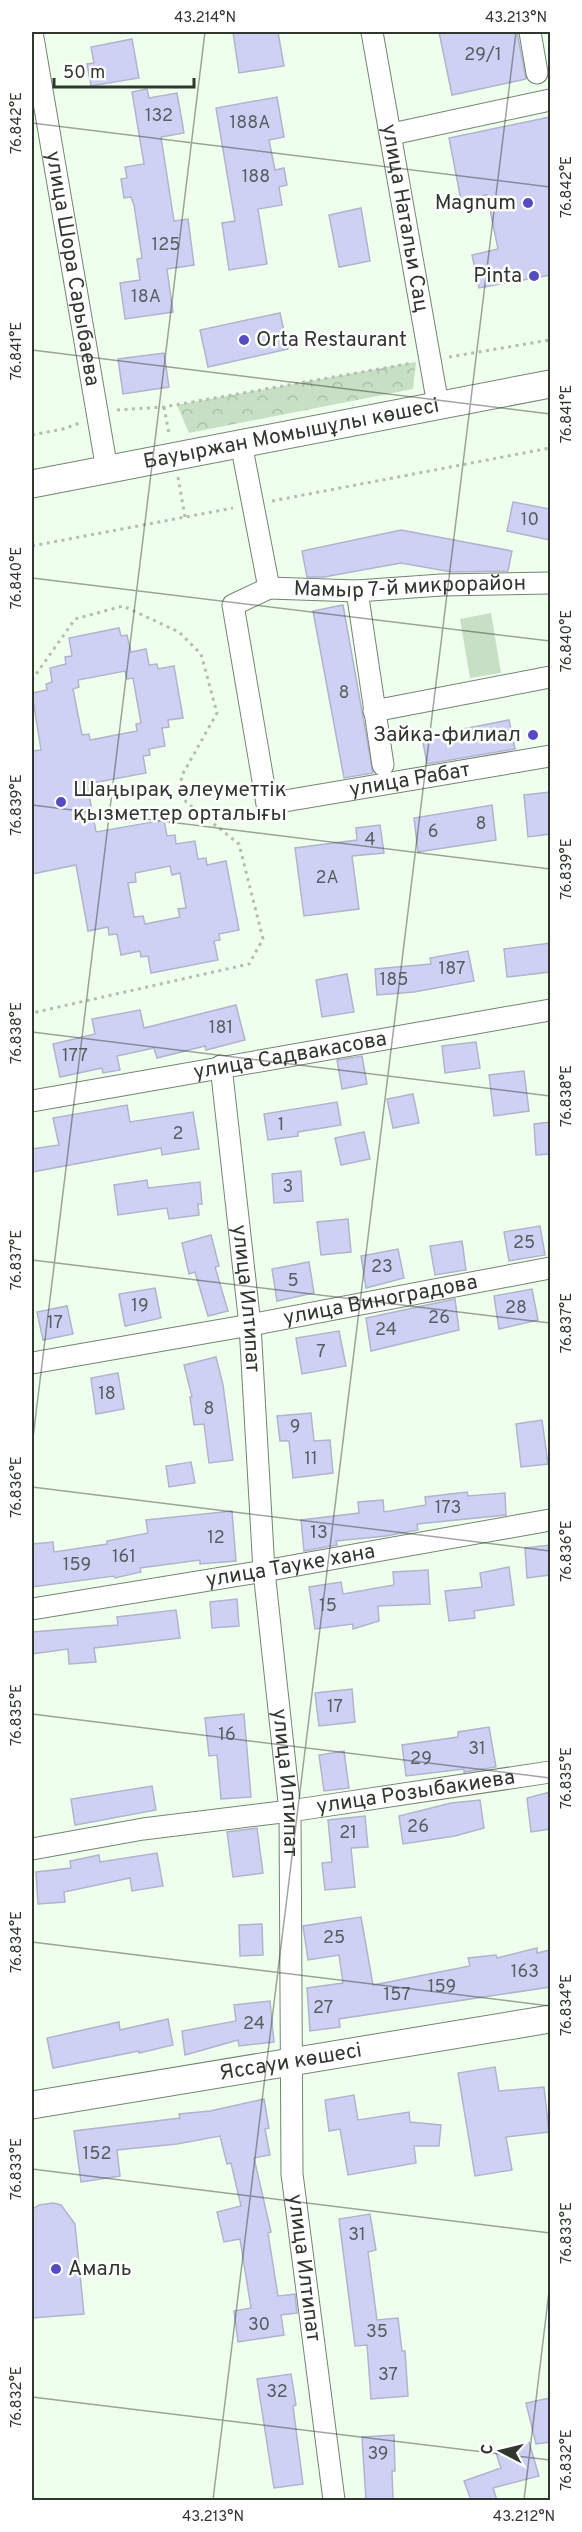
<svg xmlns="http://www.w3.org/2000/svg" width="582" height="2532" font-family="Overpass,sans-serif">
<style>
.forest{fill:url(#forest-crowns)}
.garden{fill:#c7dfc5}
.building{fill:#ced1f4;stroke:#b1b4cc;stroke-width:1.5;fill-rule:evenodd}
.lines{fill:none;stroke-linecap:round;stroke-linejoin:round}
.minor-casing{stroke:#738572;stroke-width:23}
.major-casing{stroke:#738572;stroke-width:29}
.path{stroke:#b2bfb0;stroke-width:3;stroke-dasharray:3 4.5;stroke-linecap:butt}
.minor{stroke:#fff;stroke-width:21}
.major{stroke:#fff;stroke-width:27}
.ticks{fill:none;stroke:#2f372f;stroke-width:1.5;stroke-opacity:0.45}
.poi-dot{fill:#554cc3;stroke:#fff;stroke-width:2}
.labels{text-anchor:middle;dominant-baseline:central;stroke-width:5;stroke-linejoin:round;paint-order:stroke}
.number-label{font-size:18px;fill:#575e60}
.poi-label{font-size:21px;fill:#2f372f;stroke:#fff;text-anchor:end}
.street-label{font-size:21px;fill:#2f372f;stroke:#fff}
.neatline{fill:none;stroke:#2f372f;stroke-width:2}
.ticks-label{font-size:15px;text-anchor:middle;fill:#2f372f}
</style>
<defs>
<pattern id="forest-crowns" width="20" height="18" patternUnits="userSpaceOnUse" patternTransform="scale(1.5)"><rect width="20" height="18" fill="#c7dfc5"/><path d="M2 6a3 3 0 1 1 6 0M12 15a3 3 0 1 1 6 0" fill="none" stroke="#abc0aa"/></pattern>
</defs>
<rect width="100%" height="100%" fill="#efffed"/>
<!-- forest -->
<path class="forest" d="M416,362L413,389L189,433L177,405Z"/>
<!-- garden -->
<path class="garden" d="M491,613L501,673L470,678L460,619Z"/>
<!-- building -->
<path class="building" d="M233,32H278L284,66L239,73Z
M439,32H517L526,79L452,95Z
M132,39L139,78L91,86L87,64L94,63L91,47Z
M147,89L149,98L177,93L184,133L161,137L174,221L188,219L194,265L167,269L173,312L125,319L120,283L140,280L137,259L142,258L134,205L131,197L124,198L121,179L127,178L125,167L144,164L132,92Z
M277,97L284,137L269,140L275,170L284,168L287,185L279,187L282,205L258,209L267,264L229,270L222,223L235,221L216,108Z
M550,117V275L479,288L472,255L498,249L487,195L461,200L449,138Z
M361,208L370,261L339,267L329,215Z
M280,313L288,349L208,367L200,330Z
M164,353L169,387L123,394L118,359Z
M513,502L550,509V540L507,531Z
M401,530L512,551L508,571L452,572L401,563L324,577H307L302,551Z
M343,605L373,773L344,778L313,611Z
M119,628L121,636L127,635L131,652L146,649L149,665L157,664L158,669L174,666L183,718L168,720L169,727L162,728L165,746L149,749L150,755L143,756L146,773L87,784L96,832L164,820L167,836L175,835L176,844L195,841L198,859L206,858L207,865L226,861L239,930L219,934L220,940L214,941L218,960L151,973L148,956L141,957L140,951L121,955L117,934L109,935L108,927L88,931L76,865L32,874V751L41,750L32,693L47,690L46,684L52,682L50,668L66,664L65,657L72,656L69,638ZM125,671L127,679L133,678L141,723L136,724L137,731L90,740L89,734L82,735L73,689L79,687L78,680ZM170,866L172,875L180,873L186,908L178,909L180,917L145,924L143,916L134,917L128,883L136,882L135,873Z
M509,720L515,749L427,764L422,737Z
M550,792V834L528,837L524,795Z
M492,805L496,840L418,852L414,818Z
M380,825L384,853L352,856L359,909L304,916L295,848L357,840L356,828Z
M550,943V972L507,977L504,949Z
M468,951L474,981L414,992L377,995L375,969L431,964L430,958Z
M347,974L354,1012L322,1017L316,980Z
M236,1005L245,1040L206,1050L205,1046L157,1058L154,1048L117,1056L120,1070L103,1073L102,1068L60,1077L53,1044L95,1034L92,1019L140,1010L144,1028Z
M476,1042L480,1068L445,1073L442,1046Z
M362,1056L367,1084L342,1089L337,1060Z
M524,1071L529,1111L494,1116L489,1075Z
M413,1094L419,1123L393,1128L387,1099Z
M337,1102L341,1125L298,1132V1136L268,1140L264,1114Z
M127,1105L130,1122L193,1112L199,1149L162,1155L161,1148L32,1172V1149L59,1145L53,1118Z
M550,1122V1154L536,1155L534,1124Z
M364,1132L370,1159L341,1165L335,1138Z
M301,1171L303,1201L274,1203L272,1174Z
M147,1180L148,1188L200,1182L202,1204H198L199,1215L169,1219L167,1208L118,1215L114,1185Z
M348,1219L351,1252L321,1255L317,1222Z
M540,1226L545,1255L509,1261L504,1232Z
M211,1235L219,1266L215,1267L228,1311L208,1316L195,1272L189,1274L182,1243Z
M462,1241L466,1270L435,1275L430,1246Z
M398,1249L404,1278L366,1288L361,1256Z
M309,1262L314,1293L277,1301L272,1269Z
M155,1288L161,1318L125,1326L119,1294Z
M532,1289L538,1320L499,1329L494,1296Z
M455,1299L459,1330L371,1351L366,1318Z
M67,1306L73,1334L43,1340L37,1312Z
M339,1331L346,1366L302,1374L296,1338Z
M216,1357L223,1385L233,1460L209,1463L204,1424L194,1425L190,1397H192L184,1365Z
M118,1373L124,1409L96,1414L91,1378Z
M311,1413L314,1441L330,1440L333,1473L293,1478L289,1441H280L277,1416Z
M542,1420L548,1464L521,1467L516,1424Z
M191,1462L195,1483L169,1487L166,1466Z
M467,1492L468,1496L505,1493L506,1515L417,1524L418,1530L386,1536L336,1541L337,1545L304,1551L301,1520L359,1513L358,1502L383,1500L384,1512L426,1505L425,1497Z
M232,1511L236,1561L200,1564V1560L140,1568L141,1572L115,1578L114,1576L32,1587V1544L53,1542L54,1552L107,1544V1541L148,1533L146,1520Z
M550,1545V1575L527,1578L525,1548Z
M509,1567L514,1605L474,1611L475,1618L449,1621L445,1591L482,1587L480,1573Z
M428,1570L430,1604L378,1606L379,1621L353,1629V1624L315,1629L309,1587L341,1582L343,1594L394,1585L393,1572Z
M237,1599L239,1626L212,1628L210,1602Z
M176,1610L180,1638L94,1648L96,1662L69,1664L68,1649L32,1654V1632L118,1625L117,1617Z
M352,1689L355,1722L319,1726L315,1693Z
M244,1714L251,1797L221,1799L217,1755L209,1756L205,1718Z
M489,1727L496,1767L464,1772V1769L406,1776L402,1745L458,1737V1732Z
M344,1751L349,1788L324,1791L319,1755Z
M152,1786L156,1810L75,1825L71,1799Z
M550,1792V1829L531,1832L527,1798Z
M480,1800L484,1828L455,1836L403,1844L399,1816L451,1803Z
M365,1816L368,1847L351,1848L355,1887L325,1890L322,1863L332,1862L328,1820Z
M257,1828L263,1873L233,1877L227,1832Z
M157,1853L163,1886L132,1891L130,1878L64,1892L65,1902L38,1904L36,1872L71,1868L70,1861L99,1855L100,1862Z
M361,1917L373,1985L470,1966L468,1958L496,1955L497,1958L537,1948V1953L550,1950V1987L339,2019L340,2027L310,2031L307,1988L343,1983L339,1955L308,1960L303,1926Z
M262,1924L263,1955L240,1956L239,1925Z
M270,2001L274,2042L239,2046L238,2040L185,2055L182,2031L236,2021L234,2005Z
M168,2019L173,2045L139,2053V2051L53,2068L47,2038L119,2022L120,2030Z
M495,2067L499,2091L544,2087L549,2132L506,2137L512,2170L475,2176L458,2073Z
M354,2095L358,2120L409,2112L410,2122L441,2125L439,2146H414L416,2163L348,2175L340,2129L329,2131L325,2100Z
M264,2099L269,2128L265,2129L270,2155L254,2158L271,2232L268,2233L278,2296L295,2294L297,2313L281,2315L284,2335L238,2342L234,2311L251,2308L240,2239L224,2242L217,2212L241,2206L231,2163L227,2164L220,2136L177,2144L117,2150L120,2176L81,2182L74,2131L180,2118L179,2114L210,2111Z
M53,2203L61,2205L75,2224L84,2314L32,2318V2214L33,2209L39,2205Z
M370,2214L376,2250L368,2252L377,2320L398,2318L402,2351H405L408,2396L371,2399L367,2345L355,2346L339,2219Z
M291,2374L296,2405L293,2406L303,2484L274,2488L257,2379Z
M550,2398V2442L536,2444L526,2403Z
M394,2435L395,2471H392L393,2500H366L362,2437Z
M529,2442L539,2476L493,2488L497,2500H471L464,2481L501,2468L496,2453Z"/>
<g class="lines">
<!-- minor casing -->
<g class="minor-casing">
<g id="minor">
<path id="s1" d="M32,32L107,470"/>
<path id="s2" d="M372,32L438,405"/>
<path d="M530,32L537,73"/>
<path d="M392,134L550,100"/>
<path id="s3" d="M241,443L269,588L233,605L267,804L550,756"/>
<path id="s4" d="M269,588L357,591L441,585L550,583"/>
<path d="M357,591L383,765"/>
<path d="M374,711L550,677"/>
<path id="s5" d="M221,1066L250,1325L264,1571L290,1811L292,2174L334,2500"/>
<path id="s6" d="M32,1101L550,1010"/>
<path id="s7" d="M32,1363L250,1325L550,1268"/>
<path id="s8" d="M32,1609L264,1571L550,1520"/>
<path id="s9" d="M32,1849L143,1829L290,1811L550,1772"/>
</g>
</g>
<!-- major casing -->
<g class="major-casing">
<g id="major">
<path id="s10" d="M32,484L550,384"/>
<path id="s11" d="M32,2105L550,2019"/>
</g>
</g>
<!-- path -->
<path class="path" d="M449,357L550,340
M164,407L169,434
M117,410L164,407L413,363
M32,435L63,429L80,423
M178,477L185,517
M272,501L550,448
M32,546L233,508
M32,680L75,619L123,606L179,632L201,654L217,713L181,777L186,802L239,844L263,939L249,964L32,1013"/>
<!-- minor -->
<use href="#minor" class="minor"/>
<!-- major -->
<use href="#major" class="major"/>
</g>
<!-- ticks -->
<path class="ticks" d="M32,123L550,187M32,350L550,414M32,578L550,641M32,805L550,869M32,1032L550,1096M32,1260L550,1323M32,1446L205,32M32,1487L550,1551M32,1714L550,1778M32,1942L550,2006M32,2169L550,2233M32,2397L550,2460M213,2500L516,32M524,2500L550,2283"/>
<!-- markers -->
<g class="poi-dot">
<circle cx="528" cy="203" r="6"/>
<circle cx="534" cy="276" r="6"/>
<circle cx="244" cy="340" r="6"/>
<circle cx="533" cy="735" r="6"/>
<circle cx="61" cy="802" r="6"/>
<circle cx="56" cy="2269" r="6"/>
</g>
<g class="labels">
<!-- number labels -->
<g class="number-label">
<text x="483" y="55">29/1</text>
<text x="159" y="116">132</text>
<text x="250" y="123">188А</text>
<text x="256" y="177">188</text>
<text x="166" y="245">125</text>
<text x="146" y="297">18А</text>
<text x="530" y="520">10</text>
<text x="344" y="693">8</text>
<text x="481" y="824">8</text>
<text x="433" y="832">6</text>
<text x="370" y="840">4</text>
<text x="327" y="878">2А</text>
<text x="452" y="969">187</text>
<text x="394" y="980">185</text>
<text x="221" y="1028">181</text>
<text x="75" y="1056">177</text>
<text x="281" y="1125">1</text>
<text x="178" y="1134">2</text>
<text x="288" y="1187">3</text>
<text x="524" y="1243">25</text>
<text x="382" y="1267">23</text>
<text x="293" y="1281">5</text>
<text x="140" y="1306">19</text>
<text x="516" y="1308">28</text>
<text x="439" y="1318">26</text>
<text x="55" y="1323">17</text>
<text x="386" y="1330">24</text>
<text x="321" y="1352">7</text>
<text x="107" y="1394">18</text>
<text x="209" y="1409">8</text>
<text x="295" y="1427">9</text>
<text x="311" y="1459">11</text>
<text x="448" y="1508">173</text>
<text x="319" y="1533">13</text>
<text x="216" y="1538">12</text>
<text x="124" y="1557">161</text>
<text x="77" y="1565">159</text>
<text x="328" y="1606">15</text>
<text x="335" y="1707">17</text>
<text x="227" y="1735">16</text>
<text x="477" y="1749">31</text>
<text x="421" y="1759">29</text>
<text x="418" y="1827">26</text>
<text x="348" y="1833">21</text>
<text x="334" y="1938">25</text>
<text x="525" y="1972">163</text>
<text x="442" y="1987">159</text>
<text x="397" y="1995">157</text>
<text x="323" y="2008">27</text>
<text x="254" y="2024">24</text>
<text x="97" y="2154">152</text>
<text x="357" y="2235">31</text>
<text x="259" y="2325">30</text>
<text x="377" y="2332">35</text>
<text x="388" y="2375">37</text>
<text x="277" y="2392">32</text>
<text x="378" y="2454">39</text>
</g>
<!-- poi labels -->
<g class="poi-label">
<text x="516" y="203">Magnum</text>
<text x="522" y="276">Pinta</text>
<text x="256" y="340" text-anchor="start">Orta Restaurant</text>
<text x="521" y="735">Зайка-филиал</text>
<text x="73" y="790" text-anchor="start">Шаңырақ әлеуметтік<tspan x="73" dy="24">қызметтер орталығы</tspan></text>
<text x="68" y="2269" text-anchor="start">Амаль</text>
</g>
<!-- street labels -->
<g class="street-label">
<text stroke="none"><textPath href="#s2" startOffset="189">улица Натальи Сац</textPath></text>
<text stroke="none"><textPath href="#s1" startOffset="240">улица Шора Сарыбаева</textPath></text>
<text stroke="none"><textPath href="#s10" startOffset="264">Бауыржан Момышұлы көшесі</textPath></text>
<text stroke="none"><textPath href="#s4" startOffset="141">Мамыр 7-й микрорайон</textPath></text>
<text stroke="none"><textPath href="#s3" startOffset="534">улица Рабат</textPath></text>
<text stroke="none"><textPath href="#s6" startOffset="262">улица Садвакасова</textPath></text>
<text stroke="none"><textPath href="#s5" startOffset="234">улица Илтипат</textPath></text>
<text stroke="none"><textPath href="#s7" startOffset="354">улица Виноградова</textPath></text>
<text stroke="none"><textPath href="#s8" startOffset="262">улица Тауке хана</textPath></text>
<text stroke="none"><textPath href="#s5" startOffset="720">улица Илтипат</textPath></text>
<text stroke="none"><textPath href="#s9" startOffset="388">улица Розыбакиева</textPath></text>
<text stroke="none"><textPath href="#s11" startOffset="262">Яссауи көшесі</textPath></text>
<text stroke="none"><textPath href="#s5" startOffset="1206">улица Илтипат</textPath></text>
</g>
</g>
<!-- border -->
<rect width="582" height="2532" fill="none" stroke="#ffffff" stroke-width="66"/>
<!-- north arrow -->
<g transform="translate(501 2451) rotate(277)" stroke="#ffffff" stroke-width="4.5" paint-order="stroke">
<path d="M0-4.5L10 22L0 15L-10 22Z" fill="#2f372f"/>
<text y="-9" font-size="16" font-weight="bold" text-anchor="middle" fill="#2f372f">С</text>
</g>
<!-- scale -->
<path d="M54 78v9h140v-9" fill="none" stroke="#2f372f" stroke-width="3"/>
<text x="63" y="78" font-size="18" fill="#2f372f" stroke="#ffffff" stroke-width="4.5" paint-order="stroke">50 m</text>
<rect x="33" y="33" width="516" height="2466" class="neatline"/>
<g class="ticks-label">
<text x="205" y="22">43.214°N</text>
<text x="516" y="22">43.213°N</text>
<text transform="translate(16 123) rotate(-90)" y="5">76.842°E</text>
<text transform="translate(566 187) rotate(-90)" y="5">76.842°E</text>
<text transform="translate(16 351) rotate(-90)" y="5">76.841°E</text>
<text transform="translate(566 414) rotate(-90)" y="5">76.841°E</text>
<text transform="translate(16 578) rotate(-90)" y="5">76.840°E</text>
<text transform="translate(566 641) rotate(-90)" y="5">76.840°E</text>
<text transform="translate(16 805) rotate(-90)" y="5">76.839°E</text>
<text transform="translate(566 869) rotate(-90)" y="5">76.839°E</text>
<text transform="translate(16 1033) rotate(-90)" y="5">76.838°E</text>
<text transform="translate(566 1096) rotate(-90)" y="5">76.838°E</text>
<text transform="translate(16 1260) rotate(-90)" y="5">76.837°E</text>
<text transform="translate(566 1323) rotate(-90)" y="5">76.837°E</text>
<text transform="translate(16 1487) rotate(-90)" y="5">76.836°E</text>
<text transform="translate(566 1551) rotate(-90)" y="5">76.836°E</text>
<text transform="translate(16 1715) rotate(-90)" y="5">76.835°E</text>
<text transform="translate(566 1778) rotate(-90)" y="5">76.835°E</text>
<text transform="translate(16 1942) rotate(-90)" y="5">76.834°E</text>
<text transform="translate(566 2005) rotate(-90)" y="5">76.834°E</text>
<text transform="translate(16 2169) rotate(-90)" y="5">76.833°E</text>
<text transform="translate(566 2233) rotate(-90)" y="5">76.833°E</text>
<text transform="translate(16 2397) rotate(-90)" y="5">76.832°E</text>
<text transform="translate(566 2460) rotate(-90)" y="5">76.832°E</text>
<text x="213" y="2521">43.213°N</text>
<text x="524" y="2521">43.212°N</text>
</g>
</svg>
